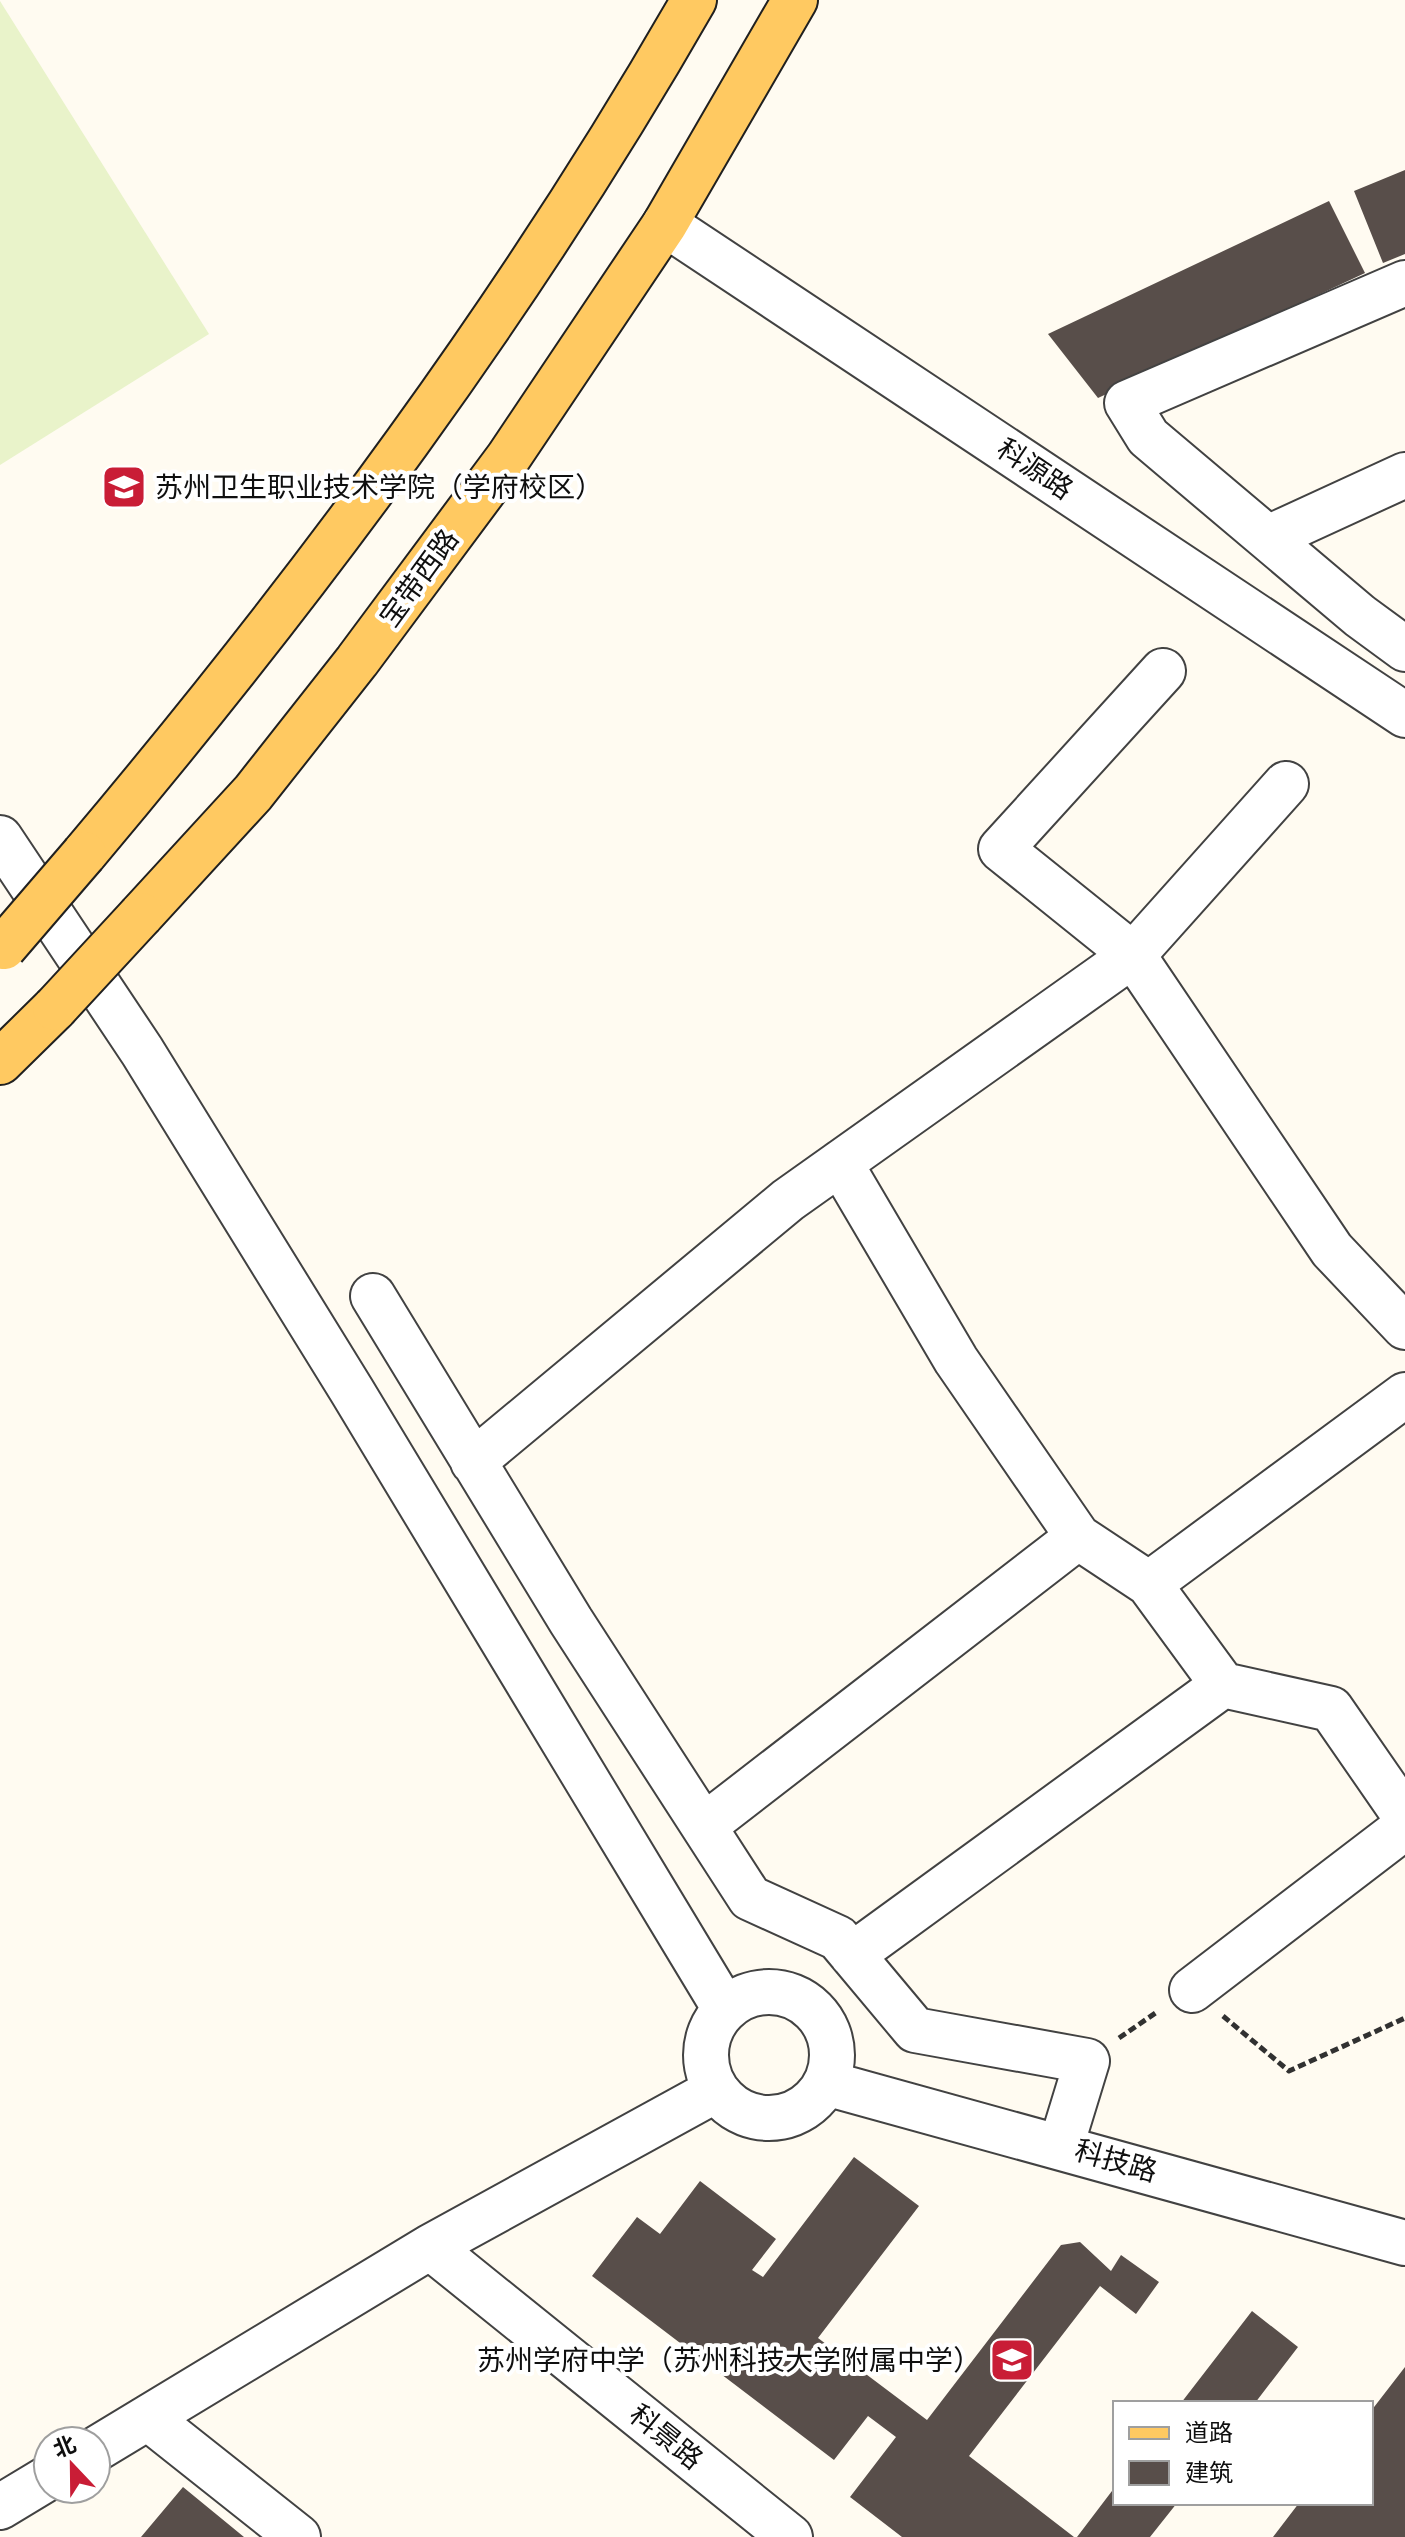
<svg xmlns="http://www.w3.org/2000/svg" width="1405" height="2537" font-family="Bitter,'Noto Sans SC',serif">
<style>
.pitch{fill:#e9f3ca}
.building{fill:#584e4a}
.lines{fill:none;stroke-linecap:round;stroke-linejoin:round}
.minor-casing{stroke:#424242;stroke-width:48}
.major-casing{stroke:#202020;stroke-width:48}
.path{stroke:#313131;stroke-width:5;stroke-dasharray:8 4;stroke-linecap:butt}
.minor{stroke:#fff;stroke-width:44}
.major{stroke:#ffc961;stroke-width:44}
.major-bridge-casing{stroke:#202020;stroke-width:48;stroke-linecap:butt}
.major-bridge{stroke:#ffc961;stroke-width:44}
.labels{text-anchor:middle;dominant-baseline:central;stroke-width:8;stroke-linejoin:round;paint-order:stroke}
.street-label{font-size:28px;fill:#0f0f0f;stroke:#fff}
.poi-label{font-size:28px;fill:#0f0f0f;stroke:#fff;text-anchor:start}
</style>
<rect width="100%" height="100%" fill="#fffbf1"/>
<!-- pitch -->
<path class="pitch" d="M0,1L209,334L0,465Z"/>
<!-- building -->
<path class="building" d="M1405,170V254L1383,263L1354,191Z
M1329,201L1365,273L1098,398L1048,334Z
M854,2157L919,2206L818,2338L927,2420L1061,2245L1080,2242L1111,2271L1121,2255L1159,2282L1136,2314L1100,2286L969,2456L1074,2537H902L850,2497L896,2437L868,2416L834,2460L592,2276L637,2217L660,2234L700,2181L776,2239L752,2270L763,2277Z
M1252,2311L1298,2347L1255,2403H1181Z
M1405,2367V2537H1273L1299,2503H1371V2411Z
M183,2487L244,2537H141Z
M1115,2487V2503H1177L1150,2537H1077Z"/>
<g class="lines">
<!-- minor casing -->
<g class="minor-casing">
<path id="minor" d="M665,224L1405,715
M1405,283L1127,403L1148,437L1360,616L1405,649
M1268,538L1405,475
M1163,671L1001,849L1133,955L1332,1250L1405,1327
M0,838L142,1051L352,1391L725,2009
M840,1163L956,1360L1078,1537
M373,1296L571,1621L750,1898L838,1938L915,2030L1087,2061L1061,2146
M473,1462L788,1200L1133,955L1286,784
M1223,1685L1149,1584L1405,1395
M704,1826L1078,1537L1149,1584
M852,1955L1223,1685L1331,1709L1405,1816
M1192,1990L1405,1827
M706 2055a63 63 0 1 1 126 0a63 63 0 1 1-126 0Z
M826,2083L1405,2243
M430,2247L790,2537
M148,2418L298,2537
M96,2449L430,2247L716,2090
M0,2507L48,2478"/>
</g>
<!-- major casing -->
<g class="major-casing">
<path id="major" d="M84,854C309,587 520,304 694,0
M141,915L253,793L357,661L508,458L665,224L795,0
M0,1062L55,1008"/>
</g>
<!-- path -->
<path class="path" d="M1223,2016L1289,2071L1405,2018
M1119,2038L1157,2012"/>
<!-- minor -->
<use href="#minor" class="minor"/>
<!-- major -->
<use href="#major" class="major"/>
<!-- major-bridge casing -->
<g class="major-bridge-casing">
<path id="major-bridge" d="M4,947L84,854
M55,1008L141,915"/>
</g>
<!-- major-bridge -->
<use href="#major-bridge" class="major-bridge"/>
</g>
<!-- icons -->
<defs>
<g id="school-square" transform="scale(2.3)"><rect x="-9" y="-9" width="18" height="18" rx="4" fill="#c91d36" stroke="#fff"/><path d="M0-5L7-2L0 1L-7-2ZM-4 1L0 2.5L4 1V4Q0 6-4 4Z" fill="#fff"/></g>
</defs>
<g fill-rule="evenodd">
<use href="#school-square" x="124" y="487"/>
<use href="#school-square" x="1012" y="2360"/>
</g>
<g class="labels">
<!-- street labels -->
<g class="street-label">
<text transform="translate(1035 469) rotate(34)">科源路</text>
<text transform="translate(419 578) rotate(-54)">宝带西路</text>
<text transform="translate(1116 2161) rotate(16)">科技路</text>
<text transform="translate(666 2437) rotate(39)">科景路</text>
</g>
<!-- poi labels -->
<g class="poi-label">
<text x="155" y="487">苏州卫生职业技术学院（学府校区）</text>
<text x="981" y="2360" text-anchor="end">苏州学府中学（苏州科技大学附属中学）</text>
</g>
</g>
<!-- legend -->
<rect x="1113" y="2401" width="260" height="104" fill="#ffffff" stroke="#9f9f9f" stroke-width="2"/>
<rect x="1129" y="2427" width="40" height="12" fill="#ffc961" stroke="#9f9f9f" stroke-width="2"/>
<text x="1185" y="2441" font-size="24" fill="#0f0f0f">道路</text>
<rect x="1129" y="2461" width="40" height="24" fill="#584e4a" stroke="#9f9f9f" stroke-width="2"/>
<text x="1185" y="2481" font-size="24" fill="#0f0f0f">建筑</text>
<!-- north arrow -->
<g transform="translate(72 2465) rotate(338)"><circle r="38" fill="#ffffff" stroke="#9f9f9f" stroke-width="2"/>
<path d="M0-6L14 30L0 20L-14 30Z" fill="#c91d36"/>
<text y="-12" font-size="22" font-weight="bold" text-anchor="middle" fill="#0f0f0f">北</text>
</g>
</svg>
